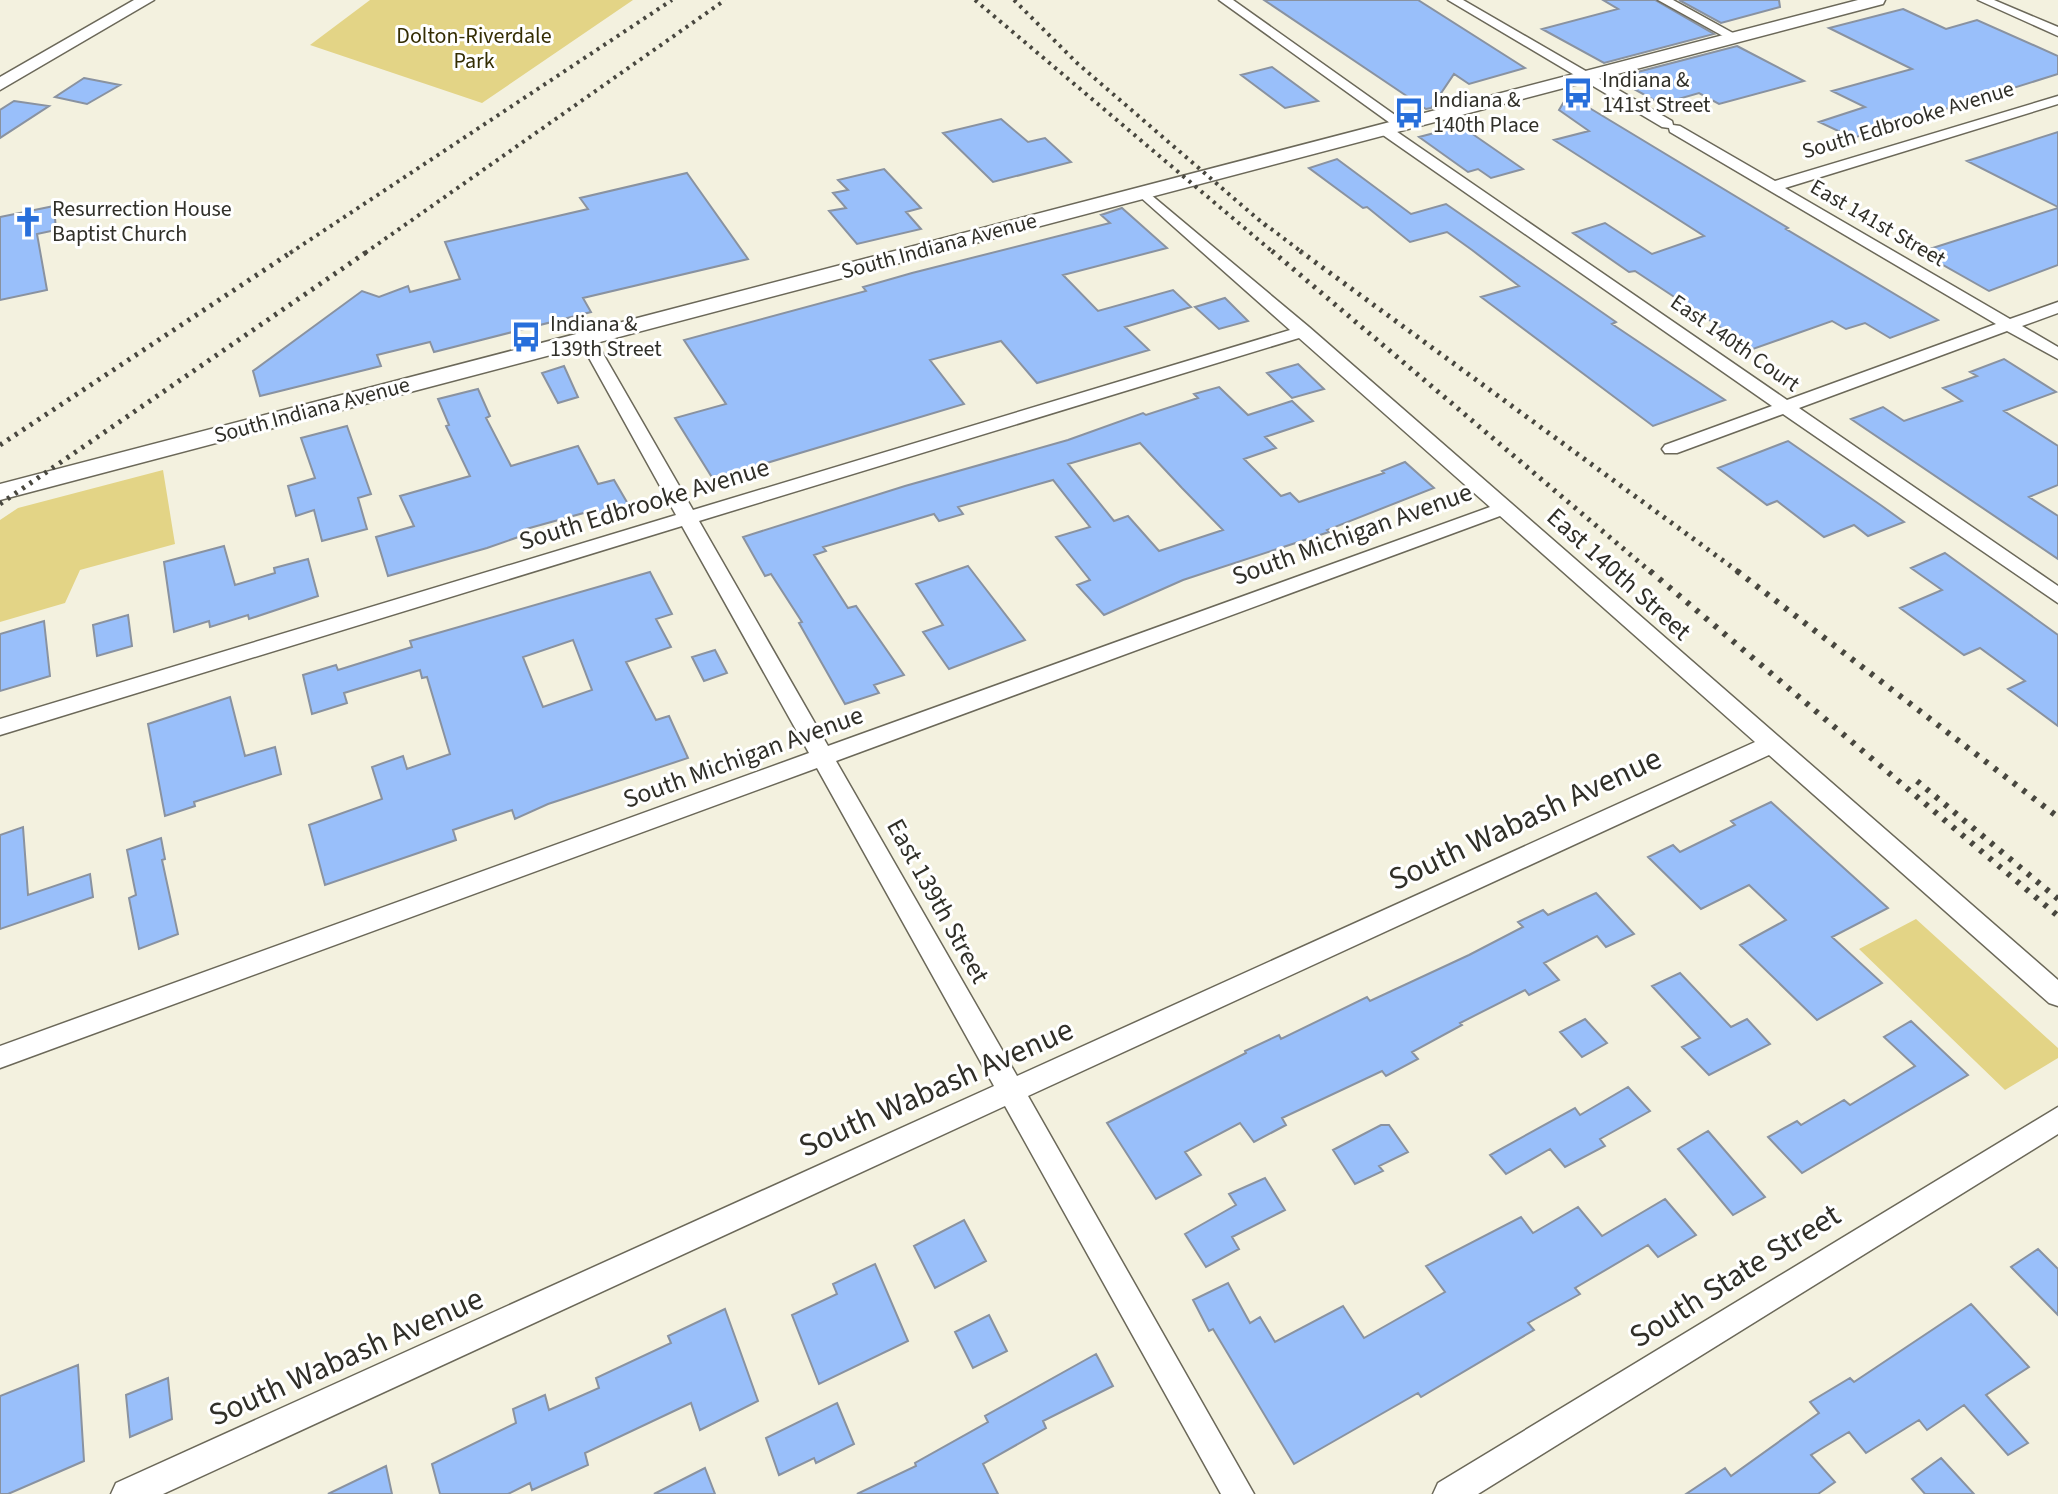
<svg xmlns="http://www.w3.org/2000/svg" width="2058" height="1494" font-family="'Source Sans 3',sans-serif">
<style>
.green{fill:#e3d486}
.building{fill:#99bffa;stroke:#8992a0;stroke-width:2;fill-rule:evenodd}
.lines{fill:none;stroke-linecap:round;stroke-linejoin:round}
.street-casing{stroke:#6b6859;stroke-width:3}
.secondary-casing{stroke:#6b6859;stroke-width:3}
.street{fill:#fff;fill-rule:evenodd}
.secondary{fill:#fff;fill-rule:evenodd}
.rail-far2{stroke:#48473f;stroke-width:4;stroke-dasharray:3 5;stroke-linecap:butt}
.rail-far1{stroke:#48473f;stroke-width:5;stroke-dasharray:3 6;stroke-linecap:butt}
.rail{stroke:#48473f;stroke-width:6;stroke-dasharray:4 8;stroke-linecap:butt}
.labels{text-anchor:middle;dominant-baseline:central;stroke-width:6;stroke-linejoin:round;paint-order:stroke}
.far-park-label{font-size:22px;fill:#342d03;stroke:#fff}
.far-poi-label{font-size:22px;fill:#302f28;stroke:#fff;text-anchor:start}
.far-street-label{font-size:22px;fill:#302f28;stroke:#fff}
.street-label{font-size:26px;fill:#302f28;stroke:#fff}
.near-street-label{font-size:32px;fill:#302f28;stroke:#fff}
</style>
<rect width="100%" height="100%" fill="#f3f1df"/>
<!-- green -->
<path class="green" d="M370,0H633L482,103L310,45Z
M163,470L175,544L80,570L65,603L0,622V520L18,508Z
M1916,919L2058,1048V1058L2005,1090L1859,949Z"/>
<!-- building -->
<path class="building" d="M1264,0H1418L1525,68L1469,84L1454,74L1431,108L1426,109Z
M1603,0H1655L1714,34L1604,63L1542,29L1618,9Z
M1679,0H1779L1780,7L1721,23Z
M1903,9L1946,29L1977,20L2058,56V74L1853,138L1819,122L1865,107L1832,91L1912,69L1829,28Z
M1737,46L1804,81L1719,104L1699,93L1661,104L1623,83L1634,80L1626,75Z
M1272,67L1318,101L1285,108L1241,75Z
M84,78L120,85L87,104L55,97Z
M1568,95L1788,228L1786,229L1938,320L1890,338L1865,323L1846,329L1832,321L1753,349L1635,271L1629,272L1573,233L1605,223L1652,254L1704,236L1554,140L1589,131L1559,110Z
M14,101L49,106L0,138V110Z
M1001,119L1028,142L1045,138L1071,162L993,182L943,133Z
M1461,126L1523,169L1491,178L1478,169L1468,172L1419,137Z
M2058,132V207L1967,161L2008,148Z
M1337,159L1411,214L1446,204L1616,322L1612,324L1725,400L1653,426L1481,297L1519,286L1472,250L1447,232L1410,242L1367,207L1363,208L1309,168Z
M884,169L921,208L906,212L921,229L857,244L829,211L846,208L833,193L848,190L838,180Z
M687,173L748,259L583,298L591,312L434,352L430,342L377,355L381,366L260,396L253,371L362,291L379,297L408,286L410,292L460,279L445,242L588,209L580,198Z
M54,206L56,230L37,234L47,290L0,300V217Z
M1122,208L1167,248L1063,275L1098,311L1173,290L1191,307L1125,327L1149,350L1037,383L1001,341L930,360L964,404L713,479L675,418L726,404L684,340L866,291L863,287L912,273L1110,223L1101,215Z
M2058,208V265L1989,291L1920,252Z
M1225,298L1248,321L1219,329L1195,307Z
M2004,359L2056,392L2004,411L2058,446V485L2029,497L2058,516V559L1851,419L1883,407L1904,421L1962,401L1943,388L1977,376L1970,372Z
M1298,364L1324,389L1292,398L1267,373Z
M564,366L578,397L558,403L542,373Z
M1219,387L1248,415L1292,401L1313,421L1265,437L1276,448L1244,459L1281,496L1290,493L1299,502L1384,473L1382,471L1405,462L1434,488L1327,530L1329,532L1183,580L1104,615L1077,585L1090,580L1056,537L1090,527L1053,480L958,507L963,514L939,521L934,514L823,547L826,551L814,555L848,608L856,606L904,675L874,685L879,693L845,704L799,623L802,622L771,574L765,576L743,537L905,486L1068,440L1143,413L1146,415L1198,398L1194,394ZM1140,443L1182,488L1223,530L1159,551L1128,516L1114,521L1068,464Z
M478,389L490,416L486,418L511,466L578,446L598,484L614,480L628,504L594,515L591,511L526,529L527,534L487,548L388,576L376,537L414,526L400,496L470,476L446,426L449,425L438,399Z
M347,426L371,494L358,498L367,529L322,541L314,510L296,516L288,486L315,478L301,438Z
M1788,441L1882,506L1904,522L1868,536L1854,525L1824,537L1777,501L1767,505L1718,468Z
M224,546L235,585L275,573L274,568L308,559L318,596L249,619L248,615L210,627L209,621L174,632L164,562Z
M1945,553L2058,635V726L2008,689L2025,681L1980,648L1964,655L1900,608L1942,590L1911,568Z
M968,566L1025,640L949,669L923,632L943,625L916,584Z
M650,572L672,614L656,619L671,647L626,662L656,720L669,716L688,758L548,804L515,819L512,810L453,830L456,840L325,885L309,825L382,799L372,767L403,756L407,769L450,754L427,677L422,678L420,670L344,693L347,703L312,714L303,675L336,665L338,670L412,647L410,641ZM573,640L592,690L543,707L523,657Z
M128,615L132,646L97,656L93,625Z
M44,621L50,676L0,691V634Z
M715,650L727,673L704,681L692,657Z
M230,697L245,756L275,747L281,774L194,802L195,806L165,816L148,724Z
M1771,802L1888,908L1832,937L1882,983L1817,1020L1740,945L1786,920L1749,885L1701,909L1648,857L1673,845L1680,852L1735,825L1731,821Z
M23,827L28,895L90,874L93,897L0,929V835Z
M161,838L165,859L162,860L178,934L139,949L129,898L136,895L127,850Z
M1596,893L1634,934L1606,947L1597,936L1544,963L1559,980L1529,995L1525,990L1460,1023L1462,1025L1412,1052L1418,1059L1386,1076L1382,1071L1282,1118L1286,1125L1254,1142L1240,1123L1185,1152L1201,1175L1156,1199L1107,1123L1246,1053L1245,1051L1279,1035L1281,1039L1367,997L1370,1001L1469,955L1523,927L1518,922L1543,910L1548,915Z
M1680,973L1731,1027L1747,1019L1770,1044L1709,1075L1682,1047L1700,1038L1652,986Z
M1585,1019L1607,1043L1582,1057L1560,1032Z
M1911,1021L1968,1075L1802,1173L1768,1137L1797,1121L1801,1125L1844,1100L1850,1105L1915,1066L1884,1037Z
M1628,1087L1650,1111L1600,1139L1605,1146L1565,1167L1550,1149L1506,1174L1490,1155L1575,1108L1580,1115Z
M1381,1125H1389L1408,1152L1379,1166L1383,1171L1355,1184L1333,1150Z
M1708,1131L1765,1197L1733,1215L1678,1149Z
M1265,1178L1285,1210L1232,1237L1239,1249L1206,1267L1185,1234L1236,1205L1229,1194Z
M1665,1199L1696,1235L1658,1257L1648,1245L1575,1288L1580,1294L1528,1323L1534,1330L1421,1397L1418,1393L1294,1464L1213,1329L1209,1331L1193,1300L1228,1283L1250,1323L1260,1317L1275,1342L1343,1306L1364,1338L1445,1292L1426,1266L1521,1217L1533,1233L1578,1207L1602,1236Z
M964,1220L986,1261L935,1288L914,1246Z
M2038,1249L2058,1269V1315L2011,1267Z
M875,1264L908,1341L819,1384L792,1315L837,1294L833,1284Z
M1971,1304L2029,1367L1986,1395L2028,1443L2008,1455L1964,1405L1927,1430L1919,1420L1866,1453L1849,1432L1811,1455L1835,1482L1818,1494H1686L1725,1468L1731,1476L1819,1413L1810,1402L1850,1378L1854,1382Z
M725,1309L758,1401L700,1430L691,1403L585,1453L588,1465L532,1490L530,1483L508,1494H440L432,1464L516,1423L513,1409L545,1395L549,1410L599,1388L596,1378L671,1343L668,1336Z
M989,1315L1007,1351L973,1368L955,1332Z
M1096,1354L1113,1386L1043,1421L1046,1428L983,1464L998,1494H857L916,1466L915,1463L988,1422L985,1416Z
M78,1365L84,1461L8,1494H0V1396Z
M168,1378L172,1419L130,1437L126,1395Z
M837,1403L854,1444L816,1463L814,1458L779,1475L766,1438Z
M1941,1458L1974,1494H1925L1912,1479Z
M386,1466L392,1494H328Z
M705,1468L715,1494H654Z"/>
<g class="lines">
<!-- street casing -->
<g class="street-casing">
<path id="street" d="M1219,0H1233L1409,125L1397,128Z
M1448,0H1463L1672,121L1673,125L1680,126L1775,181L2058,96V104L1785,188L2010,319L2058,302V313L2022,326L2058,347V359L2007,331L1799,408L2058,586V603L1783,414L1677,453H1665L1662,449L1665,445L1772,406L1380,133V127H1390L1787,400L1996,324L1670,132L1669,128L1662,127Z
M1658,0H1673L1742,38L1732,41Z
M1978,0H1994L2058,27V36Z
M1144,189L1309,327L2058,980V1006L2049,1003L1769,755L1028,1096L1254,1494H1221L1005,1106L163,1494H111L116,1483L994,1086L817,768L0,1068V1046L809,753L682,526L0,735V719L676,515L578,338L580,334L586,333L594,338L693,510L1290,330L1139,196L1137,193ZM1299,338L1490,507L828,746L699,521ZM1500,516L1755,742L1017,1076L836,761Z
M2058,1107V1134L1478,1494H1433L1438,1483Z"/>
</g>
<!-- secondary casing -->
<g class="secondary-casing">
<path id="secondary" d="M134,0H154L0,90V77Z
M1858,0H1885L1883,4L0,500V484Z"/>
</g>
<!-- street -->
<use href="#street" class="street"/>
<!-- secondary -->
<use href="#secondary" class="secondary"/>
<!-- rail-far2 -->
<path class="rail-far2" d="M975,0L1274,253
M1014,0L1077,63L1267,227
M1258,219L1303,253
M290,253L672,0
M365,253L725,0"/>
<!-- rail-far1 -->
<path class="rail-far1" d="M1272,251L1652,573
M1300,251L1740,573
M0,445L293,251
M0,504L368,251"/>
<!-- rail -->
<path class="rail" d="M1650,571L2058,916
M1737,571L2058,817
M1917,781L2058,899"/>
</g>
<!-- icons -->
<defs>
<g id="bus-bare" transform="scale(2.4)"><path d="M-5-6H5V4H4V6H2V4H-2V6H-4V4H-5ZM-3.5-4V0h7V-4ZM-3.5 1.2v1.5H-2V1.2ZM2 1.2v1.5H3.5V1.2Z" fill="#286fdb" stroke="#fff" stroke-width="2.5" paint-order="stroke"/></g>
<g id="church-bare" transform="scale(2.4)"><path d="M-1.2-6h2.4v3.5h3.3v2.4h-3.3V6h-2.4V-.1h-3.3v-2.4h3.3Z" fill="#286fdb" stroke="#fff" stroke-width="2.5" paint-order="stroke"/></g>
</defs>
<g fill-rule="evenodd">
<use href="#bus-bare" x="1578" y="93"/>
<use href="#bus-bare" x="1409" y="113"/>
<use href="#church-bare" x="28" y="222"/>
<use href="#bus-bare" x="526" y="337"/>
</g>
<g class="labels">
<!-- far-park labels -->
<g class="far-park-label">
<text x="474" y="36">Dolton-Riverdale<tspan x="474" dy="25">Park</tspan></text>
</g>
<!-- far-poi labels -->
<g class="far-poi-label">
<text x="1602" y="80">Indiana &amp;<tspan x="1602" dy="25">141st Street</tspan></text>
<text x="1433" y="100">Indiana &amp;<tspan x="1433" dy="25">140th Place</tspan></text>
<text x="52" y="209">Resurrection House<tspan x="52" dy="25">Baptist Church</tspan></text>
<text x="550" y="324">Indiana &amp;<tspan x="550" dy="25">139th Street</tspan></text>
</g>
<!-- far-street labels -->
<g class="far-street-label">
<text transform="translate(1908 120) rotate(-17)">South Edbrooke Avenue</text>
<text transform="translate(1878 223) rotate(30)">East 141st Street</text>
<text transform="translate(939 246) rotate(-15)">South Indiana Avenue</text>
<text transform="translate(1735 343) rotate(35)">East 140th Court</text>
<text transform="translate(312 410) rotate(-15)">South Indiana Avenue</text>
</g>
<!-- street labels -->
<g class="street-label">
<text transform="translate(644 504) rotate(-17)">South Edbrooke Avenue</text>
<text transform="translate(1352 534) rotate(-20)">South Michigan Avenue</text>
<text transform="translate(1619 574) rotate(42)">East 140th Street</text>
<text transform="translate(743 757) rotate(-20)">South Michigan Avenue</text>
<text transform="translate(938 901) rotate(61)">East 139th Street</text>
</g>
<!-- near-street labels -->
<g class="near-street-label">
<text transform="translate(1525 819) rotate(-25)">South Wabash Avenue</text>
<text transform="translate(936 1088) rotate(-24)">South Wabash Avenue</text>
<text transform="translate(1735 1276) rotate(-32)">South State Street</text>
<text transform="translate(346 1357) rotate(-24)">South Wabash Avenue</text>
</g>
</g>
</svg>
